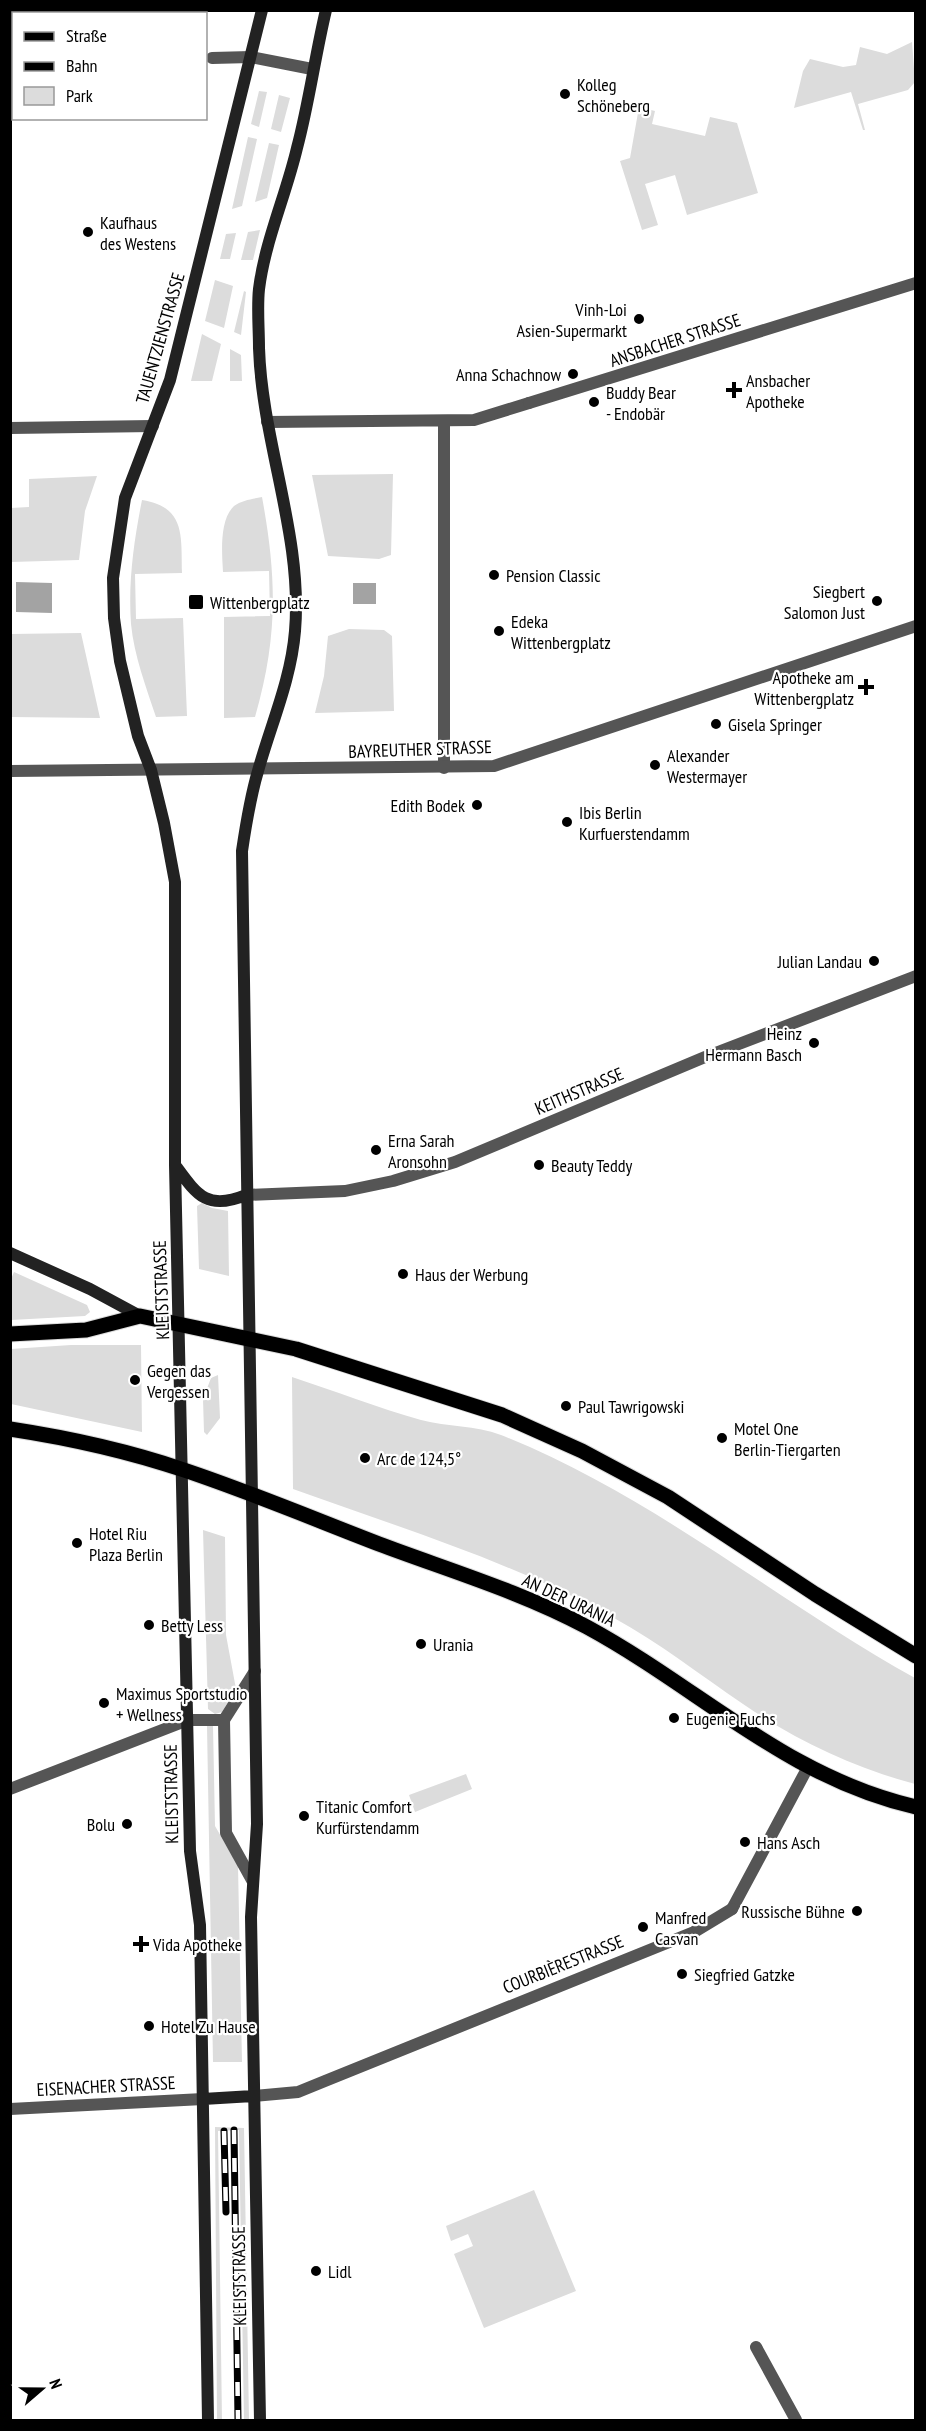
<svg xmlns="http://www.w3.org/2000/svg" width="926" height="2431" font-family="'PT Sans Narrow',sans-serif">
<style>
.green{fill:#dcdcdc}
.water{fill:#a3a3a3}
.lines{fill:none;stroke-linecap:round;stroke-linejoin:round}
.primary-casing{stroke:#dbdbdb;stroke-width:17}
.service{stroke:#555;stroke-width:12}
.pedestrian{stroke:#555;stroke-width:12}
.minor{stroke:#555;stroke-width:12}
.secondary{stroke:#222;stroke-width:12}
.primary{stroke:#000;stroke-width:15}
.rail-casing{stroke:#000;stroke-width:7}
.rail{stroke:#fff;stroke-width:4.5;stroke-dasharray:14;stroke-linecap:butt}
.poi-dot{fill:#000;stroke:#fff;stroke-width:2}
.labels{text-anchor:middle;dominant-baseline:central;stroke-width:4.5;stroke-linejoin:round;paint-order:stroke}
.poi-label{font-size:18px;fill:#000;stroke:#fff;text-anchor:start}
.street-label{font-size:18px;fill:#000;stroke:#fff}
</style>
<rect width="100%" height="100%" fill="#fff"/>
<!-- green -->
<path class="green" d="M912,42L915,82L908,90L858,104L865,130H863L851,92L794,108L803,71L810,59L843,67L856,65L860,47L887,54Z
M259,91L267,92L259,127L251,124Z
M279,95L290,98L281,132L271,129Z
M639,107L655,111L652,124L705,136L710,117L737,123L758,193L687,215L675,175L645,184L658,225L642,230L620,161L630,158Z
M248,137L257,139L242,206L232,209Z
M269,143L279,145L267,198L255,202Z
M260,230L253,260H241L248,232Z
M236,233L230,259H220L226,234Z
M215,280L233,286L224,328L205,321Z
M244,291L246,292L241,335L234,332Z
M202,334L221,344L212,381H191Z
M230,349L241,355L242,381H230Z
M393,474L391,555L379,559L328,556L312,475Z
M97,476L85,511L79,560L11,562V508L29,507V479Z
M262,497C277,578 278,638 255,717L224,718V617L270,616L269,571L223,572C222,554 219,520 234,506C242,500 253,499 262,497Z
M142,500C186,507 181,536 182,573L135,574L136,619L183,618L187,716L156,717C146,687 134,655 131,624C128,582 134,540 142,500Z
M349,629L384,630L392,636L394,711L315,713L324,676L328,636Z
M81,633L100,718L11,717V634Z
M202,1203L212,1208L228,1211L229,1276L199,1269L197,1206Z
M14,1272L87,1305L90,1312L85,1316L11,1320V1279Z
M71,1345H141L142,1432L11,1404V1349Z
M218,1375L220,1418L207,1435L204,1432L203,1399L211,1378Z
M292,1377C335,1391 378,1408 421,1420C448,1427 475,1425 501,1435C652,1495 775,1600 915,1678V1784C854,1768 795,1740 743,1704C700,1675 660,1643 614,1618C513,1562 401,1528 293,1489Z
M203,1530L225,1537L226,1635L236,1689L222,1712L215,1714L208,1709Z
M207,1726H213L215,1826L238,1866L242,2062H213Z
M466,1774L472,1789L415,1812L409,1795Z
M215,2127L244,2128L249,2420H244L239,2130L218,2131L222,2420H217Z
M534,2190L576,2291L484,2328L454,2254L473,2246L468,2234L451,2241L446,2226Z"/>
<!-- water -->
<path class="water" d="M16,582L52,583V613L16,612Z
M353,583H376V604H353Z"/>
<g class="lines">
<!-- primary casing -->
<g class="primary-casing">
<path id="primary" d="M10,1334L86,1330L140,1316L296,1349L502,1415L582,1451L668,1497L815,1594L916,1656
M10,1429C69,1438 128,1451 184,1470C250,1492 314,1519 379,1544C448,1570 522,1592 587,1627C701,1689 786,1777 916,1807"/>
</g>
<!-- service -->
<path class="service" d="M188,1720H224
M252,1880L226,1833L224,1720L255,1671
M732,1909L808,1767"/>
<!-- pedestrian -->
<path class="pedestrian" d="M267,422L474,420L529,403
M444,422V768
M10,428L153,426"/>
<!-- minor -->
<path class="minor" d="M212,58L251,57L312,69
M529,403L916,283
M10,771L494,766L916,626
M246,1195L345,1191L393,1181L455,1162L705,1057L916,976
M10,1789L188,1720
M253,2096L298,2092L325,2081L694,1932L732,1909
M10,2109L203,2099
M756,2347L796,2420"/>
<!-- secondary -->
<path class="secondary" d="M175,1165C197,1195 207,1211 246,1195
M10,1253L90,1289L140,1316
M203,2099L253,2096
M208,2420L200,1925L190,1851L175,1165V882L164,823L151,770L138,736L120,661L114,618L113,578L125,498L170,380L262,10
M260,2420L251,1917L257,1824L242,851C246,824 250,798 258,771C271,724 291,680 295,631C303,536 262,443 259,348C259,328 257,308 259,289C265,241 286,195 297,148C309,103 315,56 326,10"/>
<!-- primary -->
<use href="#primary" class="primary"/>
<!-- rail casing -->
<g class="rail-casing">
<path id="rail" d="M234,2130L238,2420
M224,2131L226,2212"/>
</g>
<!-- rail -->
<use href="#rail" class="rail"/>
</g>
<!-- markers -->
<g class="poi-dot">
<circle cx="565" cy="94" r="6"/>
<circle cx="88" cy="232" r="6"/>
<circle cx="639" cy="319" r="6"/>
<circle cx="573" cy="374" r="6"/>
<path d="M731 381h6v6h6v6h-6v6h-6v-6h-6v-6h6z"/>
<circle cx="594" cy="402" r="6"/>
<circle cx="494" cy="575" r="6"/>
<circle cx="877" cy="601" r="6"/>
<rect x="188" y="594" width="16" height="16" rx="3"/>
<circle cx="499" cy="631" r="6"/>
<path d="M863 678h6v6h6v6h-6v6h-6v-6h-6v-6h6z"/>
<circle cx="716" cy="724" r="6"/>
<circle cx="655" cy="765" r="6"/>
<circle cx="477" cy="805" r="6"/>
<circle cx="567" cy="822" r="6"/>
<circle cx="874" cy="961" r="6"/>
<circle cx="814" cy="1043" r="6"/>
<circle cx="376" cy="1150" r="6"/>
<circle cx="539" cy="1165" r="6"/>
<circle cx="403" cy="1274" r="6"/>
<circle cx="135" cy="1380" r="6"/>
<circle cx="566" cy="1406" r="6"/>
<circle cx="722" cy="1438" r="6"/>
<circle cx="365" cy="1458" r="6"/>
<circle cx="77" cy="1543" r="6"/>
<circle cx="149" cy="1625" r="6"/>
<circle cx="421" cy="1644" r="6"/>
<circle cx="104" cy="1703" r="6"/>
<circle cx="674" cy="1718" r="6"/>
<circle cx="304" cy="1816" r="6"/>
<circle cx="127" cy="1824" r="6"/>
<circle cx="745" cy="1842" r="6"/>
<circle cx="857" cy="1911" r="6"/>
<circle cx="643" cy="1927" r="6"/>
<path d="M138 1935h6v6h6v6h-6v6h-6v-6h-6v-6h6z"/>
<circle cx="682" cy="1974" r="6"/>
<circle cx="149" cy="2026" r="6"/>
<circle cx="316" cy="2271" r="6"/>
</g>
<g class="labels">
<!-- poi labels -->
<g class="poi-label">
<text x="577" y="84">Kolleg<tspan x="577" dy="21">Schöneberg</tspan></text>
<text x="100" y="222">Kaufhaus<tspan x="100" dy="21">des Westens</tspan></text>
<text x="627" y="309" text-anchor="end">Vinh-Loi<tspan x="627" dy="21">Asien-Supermarkt</tspan></text>
<text x="561" y="374" text-anchor="end">Anna Schachnow</text>
<text x="746" y="380">Ansbacher<tspan x="746" dy="21">Apotheke</tspan></text>
<text x="606" y="392">Buddy Bear<tspan x="606" dy="21">- Endobär</tspan></text>
<text x="506" y="575">Pension Classic</text>
<text x="865" y="591" text-anchor="end">Siegbert<tspan x="865" dy="21">Salomon Just</tspan></text>
<text x="210" y="602">Wittenbergplatz</text>
<text x="511" y="621">Edeka<tspan x="511" dy="21">Wittenbergplatz</tspan></text>
<text x="854" y="677" text-anchor="end">Apotheke am<tspan x="854" dy="21">Wittenbergplatz</tspan></text>
<text x="728" y="724">Gisela Springer</text>
<text x="667" y="755">Alexander<tspan x="667" dy="21">Westermayer</tspan></text>
<text x="465" y="805" text-anchor="end">Edith Bodek</text>
<text x="579" y="812">Ibis Berlin<tspan x="579" dy="21">Kurfuerstendamm</tspan></text>
<text x="862" y="961" text-anchor="end">Julian Landau</text>
<text x="802" y="1033" text-anchor="end">Heinz<tspan x="802" dy="21">Hermann Basch</tspan></text>
<text x="388" y="1140">Erna Sarah<tspan x="388" dy="21">Aronsohn</tspan></text>
<text x="551" y="1165">Beauty Teddy</text>
<text x="415" y="1274">Haus der Werbung</text>
<text x="147" y="1370">Gegen das<tspan x="147" dy="21">Vergessen</tspan></text>
<text x="578" y="1406">Paul Tawrigowski</text>
<text x="734" y="1428">Motel One<tspan x="734" dy="21">Berlin-Tiergarten</tspan></text>
<text x="377" y="1458">Arc de 124,5°</text>
<text x="89" y="1533">Hotel Riu<tspan x="89" dy="21">Plaza Berlin</tspan></text>
<text x="161" y="1625">Betty Less</text>
<text x="433" y="1644">Urania</text>
<text x="116" y="1693">Maximus Sportstudio<tspan x="116" dy="21">+ Wellness</tspan></text>
<text x="686" y="1718">Eugenie Fuchs</text>
<text x="316" y="1806">Titanic Comfort<tspan x="316" dy="21">Kurfürstendamm</tspan></text>
<text x="115" y="1824" text-anchor="end">Bolu</text>
<text x="757" y="1842">Hans Asch</text>
<text x="845" y="1911" text-anchor="end">Russische Bühne</text>
<text x="655" y="1917">Manfred<tspan x="655" dy="21">Casvan</tspan></text>
<text x="153" y="1944">Vida Apotheke</text>
<text x="694" y="1974">Siegfried Gatzke</text>
<text x="161" y="2026">Hotel Zu Hause</text>
<text x="328" y="2271">Lidl</text>
</g>
<!-- street labels -->
<g class="street-label">
<text transform="translate(160 338) rotate(-74)">TAUENTZIENSTRASSE</text>
<text transform="translate(675 340) rotate(-18)">ANSBACHER STRASSE</text>
<text transform="translate(420 749) rotate(-2)">BAYREUTHER STRASSE</text>
<text transform="translate(579 1091) rotate(-23)">KEITHSTRASSE</text>
<text transform="translate(161 1290) rotate(-92)">KLEISTSTRASSE</text>
<text transform="translate(569 1600) rotate(25)">AN DER URANIA</text>
<text transform="translate(171 1794) rotate(-91)">KLEISTSTRASSE</text>
<text transform="translate(563 1964) rotate(-22)">COURBIÈRESTRASSE</text>
<text transform="translate(106 2086) rotate(-3)">EISENACHER STRASSE</text>
<text transform="translate(239 2276) rotate(-91)">KLEISTSTRASSE</text>
</g>
</g>
<!-- border -->
<rect width="926" height="2431" fill="none" stroke="#000000" stroke-width="24"/>
<!-- legend -->
<rect x="12" y="12" width="195" height="108" fill="#ffffff" stroke="#999999" stroke-width="1.5"/>
<rect x="24" y="32" width="30" height="9" fill="#000000" stroke="#999999" stroke-width="1.5"/>
<text x="66" y="42" font-size="18" fill="#000000">Straße</text>
<rect x="24" y="62" width="30" height="9" fill="#000000" stroke="#999999" stroke-width="1.5"/>
<text x="66" y="72" font-size="18" fill="#000000">Bahn</text>
<rect x="24" y="87" width="30" height="18" fill="#dcdcdc" stroke="#999999" stroke-width="1.5"/>
<text x="66" y="102" font-size="18" fill="#000000">Park</text>
<!-- north arrow -->
<g transform="translate(42 2389) rotate(70)" stroke="#ffffff" stroke-width="4.5" paint-order="stroke">
<path d="M0-4.5L10 22L0 15L-10 22Z" fill="#000000"/>
<text y="-9" font-size="16" font-weight="bold" text-anchor="middle" fill="#000000">N</text>
</g>
</svg>
